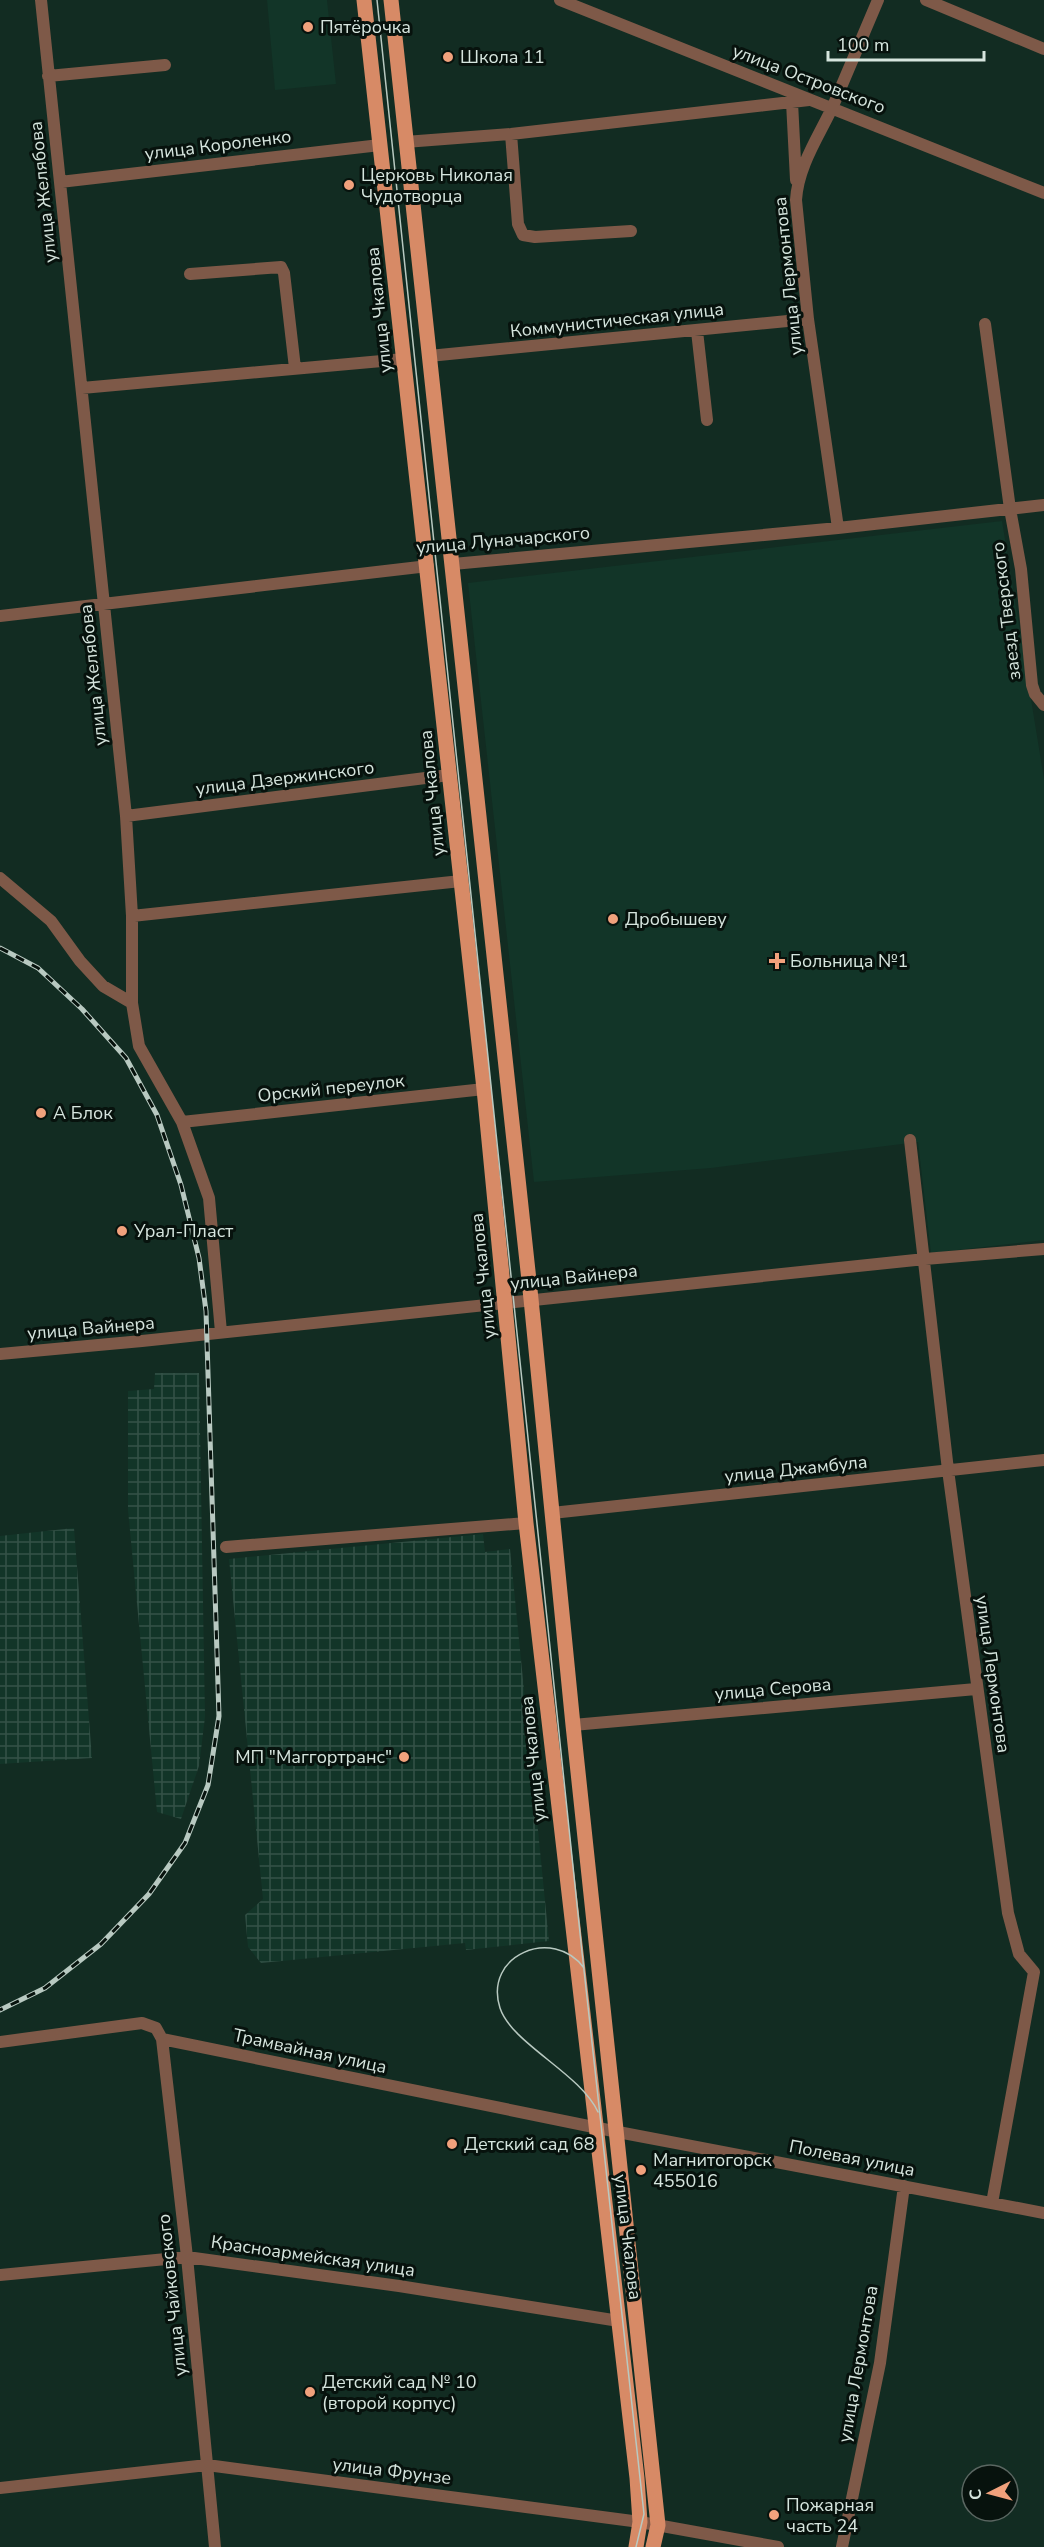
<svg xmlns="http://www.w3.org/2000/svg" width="1044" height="2547" font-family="'Nunito Sans',sans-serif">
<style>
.built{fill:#123528}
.industrial{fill:url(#industrial-grid)}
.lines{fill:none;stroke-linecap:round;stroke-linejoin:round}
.minor{stroke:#7e5948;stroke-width:12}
.major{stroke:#d78a66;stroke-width:15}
.tram{stroke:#b8c9c1;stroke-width:1.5}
.rail-casing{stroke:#b8c9c1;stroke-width:5}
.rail{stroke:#07120d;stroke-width:3;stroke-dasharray:9;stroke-linecap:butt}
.poi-dot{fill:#f1a17c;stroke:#07120d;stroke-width:2}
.labels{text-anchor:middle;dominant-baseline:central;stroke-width:6;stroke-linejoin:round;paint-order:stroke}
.poi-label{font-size:18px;fill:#d6e5de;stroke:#07120d;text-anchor:start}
.street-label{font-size:18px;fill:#d6e5de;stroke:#07120d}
</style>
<defs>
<pattern id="industrial-grid" width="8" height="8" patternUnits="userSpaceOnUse" patternTransform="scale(1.5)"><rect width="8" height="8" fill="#123528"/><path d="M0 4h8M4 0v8" fill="none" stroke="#345247"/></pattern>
</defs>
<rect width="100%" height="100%" fill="#122c22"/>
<!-- built -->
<path class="built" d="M267,0H327L336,84L275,90Z
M1002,521L1044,779V1240L931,1253L918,1142L711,1168L534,1182L468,583Z"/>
<!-- industrial -->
<path class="industrial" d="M155,1373H199L205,1717L199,1766L181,1819L157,1812L128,1510V1391L154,1389Z
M74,1528L92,1758L0,1764V1536Z
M483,1534L485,1552L510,1549L549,1941L466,1950L465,1943L261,1963L248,1947L245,1915L263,1899L229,1559Z"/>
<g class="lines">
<!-- minor -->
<path class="minor" d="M41,0L126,816L132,916V1003L139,1046L182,1122L209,1198L221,1332
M560,0L1044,193
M926,0L1044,49
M48,76L165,65
M792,102L796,180
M511,134L518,224L523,235L535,237L631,231
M405,142L511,134L809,100
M60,182L380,145
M190,274L281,267L284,273L295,368
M985,324L1010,509L1021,569L1032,685L1035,694L1044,705
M697,331L707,420
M429,356L808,319
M82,388L404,359
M838,528L808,319L796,200C798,166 819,136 833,106C848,71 863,35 878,0
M453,564L838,528L1044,505
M0,616L428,566
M126,816L449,775
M0,878L51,921L80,961L103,986L132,1003
M132,916L461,881
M182,1122L484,1089
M910,1140L948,1470L1008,1913L1019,1954L1034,1972L992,2203
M0,1354L142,1341L925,1259L1044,1249
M552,1513L1044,1460
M226,1547L526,1523
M573,1725L976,1689
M162,2039L618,2132L1044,2213
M0,2042L142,2023L156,2028L162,2039L187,2257L215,2547
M0,2275L187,2257L399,2286L619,2321
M0,2488L207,2465L640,2522L778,2547
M842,2547L880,2363L904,2186"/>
<!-- major -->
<path class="major" d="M364,0L484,1089L526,1523L637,2478L640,2522L636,2547
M391,0L531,1299L573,1725L658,2525L653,2547"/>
<!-- tram -->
<path class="tram" d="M377,0L582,1952L644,2514L636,2547
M584,1968C553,1926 483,1955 500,2008C512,2044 580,2073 598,2112"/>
<!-- rail casing -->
<g class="rail-casing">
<path id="rail" d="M0,948L38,968L82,1009L126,1058L157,1115L181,1185L199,1258L206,1311L219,1716L208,1785L185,1843L149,1894L101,1944L45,1988L0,2010"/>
</g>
<!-- rail -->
<use href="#rail" class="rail"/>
</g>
<!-- markers -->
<g class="poi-dot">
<circle cx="308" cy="27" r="6"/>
<circle cx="448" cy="57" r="6"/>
<circle cx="349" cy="185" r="6"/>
<circle cx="613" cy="919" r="6"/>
<path d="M774 952h6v6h6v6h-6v6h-6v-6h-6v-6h6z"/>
<circle cx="41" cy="1113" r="6"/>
<circle cx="122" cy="1231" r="6"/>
<circle cx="404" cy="1757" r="6"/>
<circle cx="452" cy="2144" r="6"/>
<circle cx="641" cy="2170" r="6"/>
<circle cx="310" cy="2392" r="6"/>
<circle cx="774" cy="2515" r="6"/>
</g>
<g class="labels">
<!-- poi labels -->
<g class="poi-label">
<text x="320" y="27">Пятёрочка</text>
<text x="460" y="57">Школа 11</text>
<text x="361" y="175">Церковь Николая<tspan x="361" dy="21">Чудотворца</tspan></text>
<text x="625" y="919">Дробышеву</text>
<text x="790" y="961">Больница №1</text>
<text x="53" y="1113">А Блок</text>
<text x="134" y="1231">Урал-Пласт</text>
<text x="392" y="1757" text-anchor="end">МП "Маггортранс"</text>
<text x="464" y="2144">Детский сад 68</text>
<text x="653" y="2160">Магнитогорск<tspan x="653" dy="21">455016</tspan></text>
<text x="322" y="2382">Детский сад № 10<tspan x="322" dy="21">(второй корпус)</tspan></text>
<text x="786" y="2505">Пожарная<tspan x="786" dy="21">часть 24</tspan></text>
</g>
<!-- street labels -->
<g class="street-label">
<text transform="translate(809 79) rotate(21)">улица Островского</text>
<text transform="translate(218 145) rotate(-7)">улица Короленко</text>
<text transform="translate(43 192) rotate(-96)">улица Желябова</text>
<text transform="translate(788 276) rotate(-96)">улица Лермонтова</text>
<text transform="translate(379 310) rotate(-96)">улица Чкалова</text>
<text transform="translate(617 320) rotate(-6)">Коммунистическая улица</text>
<text transform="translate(503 540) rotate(-5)">улица Луначарского</text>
<text transform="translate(1006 611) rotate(-97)">заезд Тверского</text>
<text transform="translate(93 675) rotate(-96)">улица Желябова</text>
<text transform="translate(285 778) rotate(-7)">улица Дзержинского</text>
<text transform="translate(432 793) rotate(-96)">улица Чкалова</text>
<text transform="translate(331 1088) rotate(-6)">Орский переулок</text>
<text transform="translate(483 1276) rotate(-96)">улица Чкалова</text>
<text transform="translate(574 1277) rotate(-6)">улица Вайнера</text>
<text transform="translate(91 1328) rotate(-5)">улица Вайнера</text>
<text transform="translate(796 1469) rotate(-6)">улица Джамбула</text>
<text transform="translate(993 1674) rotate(82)">улица Лермонтова</text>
<text transform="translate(773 1689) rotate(-5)">улица Серова</text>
<text transform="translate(533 1759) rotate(-96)">улица Чкалова</text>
<text transform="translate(310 2051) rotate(12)">Трамвайная улица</text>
<text transform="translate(852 2158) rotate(11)">Полевая улица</text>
<text transform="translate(628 2237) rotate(83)">улица Чкалова</text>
<text transform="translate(313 2256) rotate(8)">Красноармейская улица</text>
<text transform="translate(172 2295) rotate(-96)">улица Чайковского</text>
<text transform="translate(858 2364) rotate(-80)">улица Лермонтова</text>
<text transform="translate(392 2471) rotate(7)">улица Фрунзе</text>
</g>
</g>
<!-- north arrow -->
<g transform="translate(990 2493) rotate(264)"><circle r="28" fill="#07120d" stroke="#5a6661" stroke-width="1.5"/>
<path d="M0-4.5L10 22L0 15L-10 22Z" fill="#f1a17c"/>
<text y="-9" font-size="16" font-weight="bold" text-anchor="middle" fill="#d6e5de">С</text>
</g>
<!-- scale -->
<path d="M828 51v9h156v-9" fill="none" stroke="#d6e5de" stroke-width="3"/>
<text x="837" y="51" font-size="18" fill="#d6e5de" stroke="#07120d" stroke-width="4.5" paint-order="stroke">100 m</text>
</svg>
